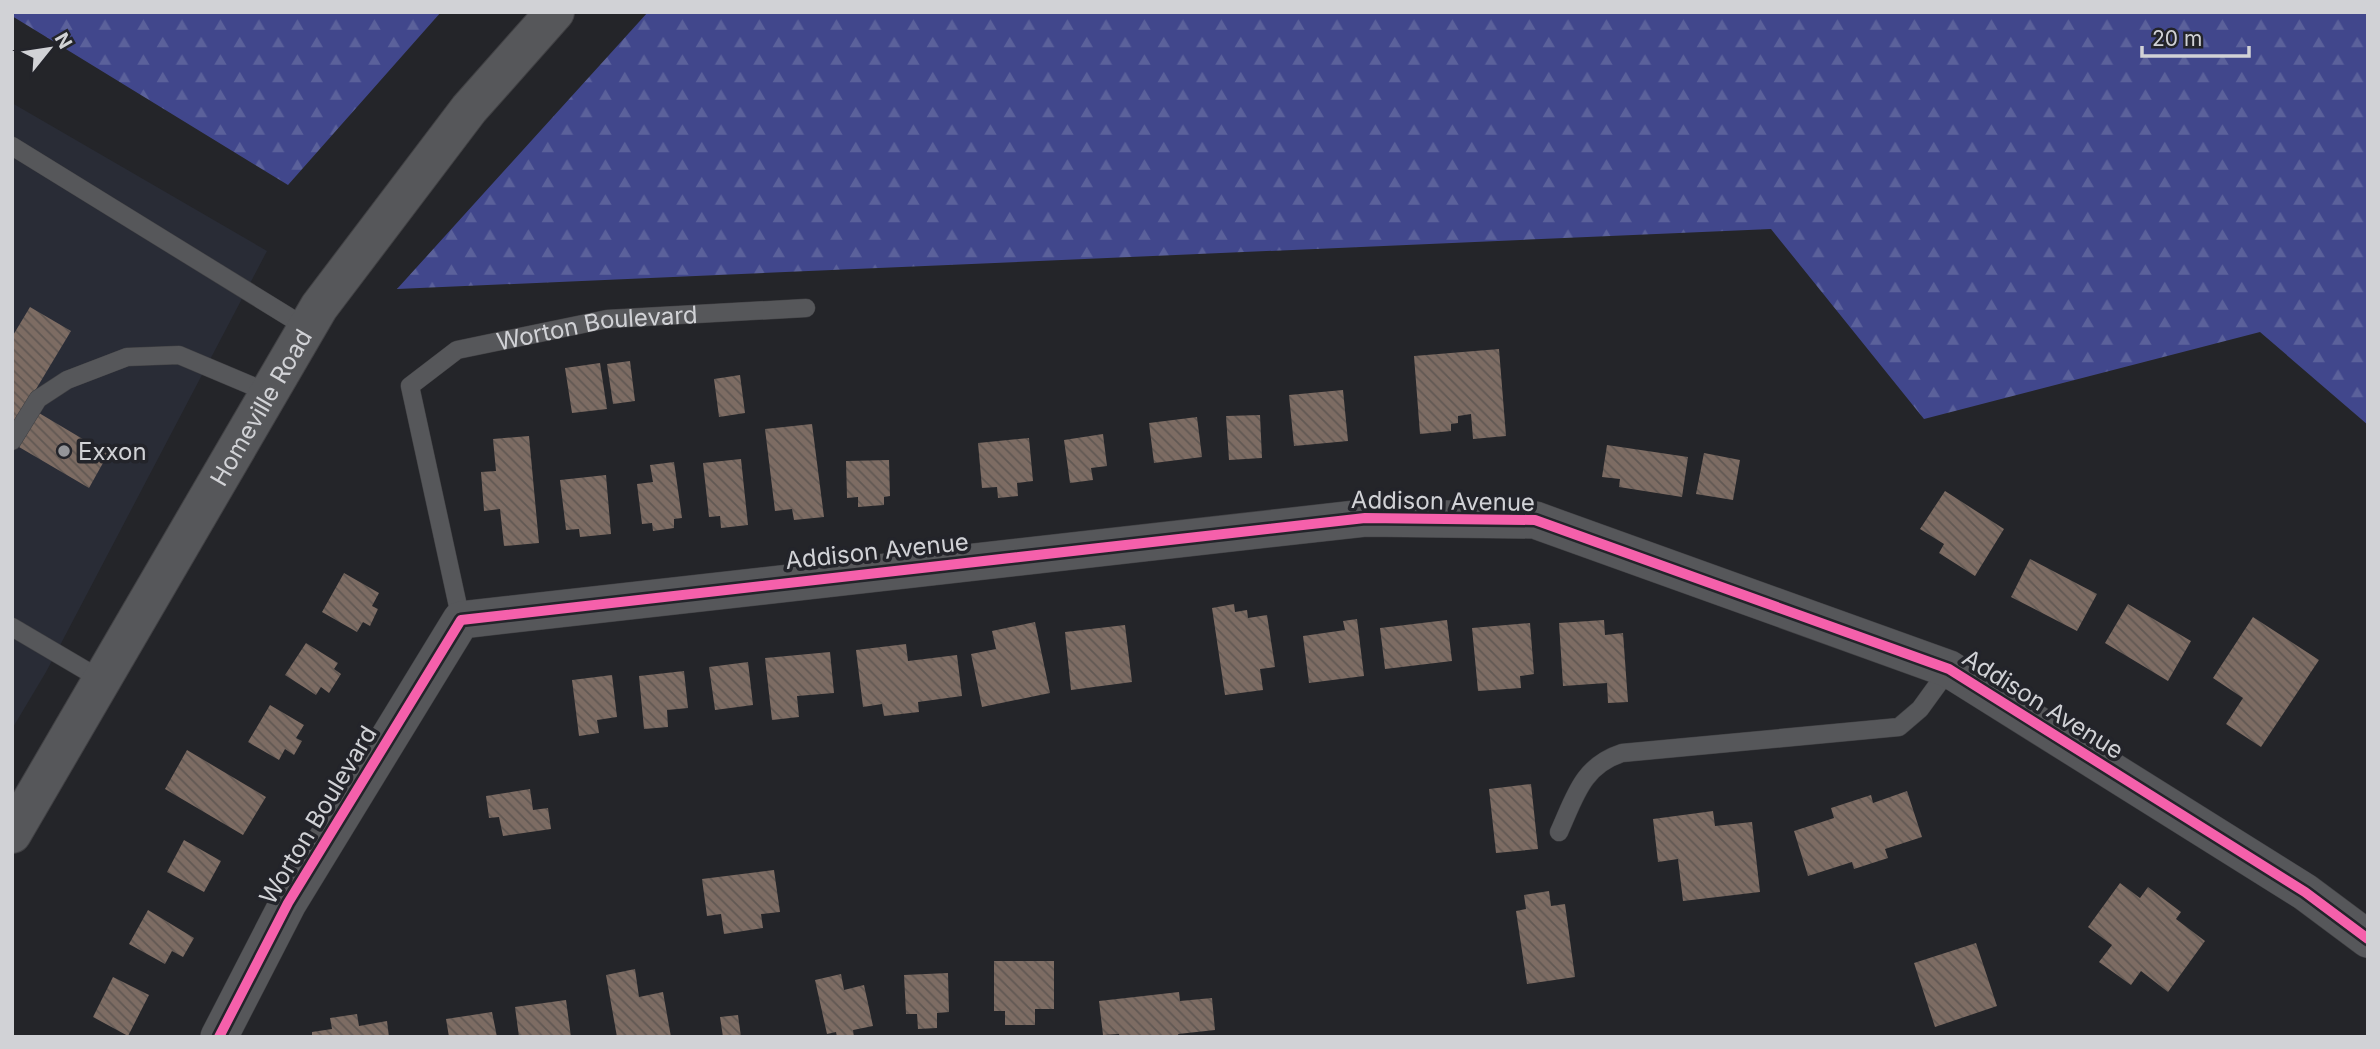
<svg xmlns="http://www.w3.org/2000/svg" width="2380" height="1049" font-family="Inter,sans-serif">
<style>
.built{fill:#292c36}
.forest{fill:url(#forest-firs)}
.building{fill:url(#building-back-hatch)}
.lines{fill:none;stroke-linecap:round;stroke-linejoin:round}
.service-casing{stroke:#414144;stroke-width:19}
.minor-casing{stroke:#414144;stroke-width:38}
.tertiary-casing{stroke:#414144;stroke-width:40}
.service{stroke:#56575a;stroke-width:18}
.minor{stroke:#56575a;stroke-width:37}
.tertiary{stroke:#56575a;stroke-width:38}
.cycleway-casing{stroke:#23242a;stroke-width:15}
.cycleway{stroke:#f560ab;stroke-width:10}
.poi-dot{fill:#949599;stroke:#23242a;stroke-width:2.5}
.labels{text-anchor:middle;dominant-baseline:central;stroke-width:7;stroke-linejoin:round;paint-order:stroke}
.street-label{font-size:24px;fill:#d1d2d6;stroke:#23242a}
.poi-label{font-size:24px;fill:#d1d2d6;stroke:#23242a;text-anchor:start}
</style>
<defs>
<pattern id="forest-firs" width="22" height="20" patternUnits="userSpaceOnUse" patternTransform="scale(1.75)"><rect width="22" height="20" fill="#41478c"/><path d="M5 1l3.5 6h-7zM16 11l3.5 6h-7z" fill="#5b619b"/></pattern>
<pattern id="building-back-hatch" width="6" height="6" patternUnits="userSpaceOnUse" patternTransform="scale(1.75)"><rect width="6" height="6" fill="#7d6c63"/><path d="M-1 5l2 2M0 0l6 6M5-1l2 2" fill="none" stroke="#615853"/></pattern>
</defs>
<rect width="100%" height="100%" fill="#242529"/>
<!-- built -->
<path class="built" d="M12,103L267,251L46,672L12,729Z"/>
<!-- forest -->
<path class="forest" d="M12,12H441L288,185L12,16Z
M648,12H2368V425L2260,332L1924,419L1771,229L397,289Z"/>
<!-- building -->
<path class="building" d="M30,307L71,331L12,429V337Z
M1499,349L1506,436L1473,439L1471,414L1458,416V423L1451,424V431L1420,434L1414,356Z
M630,361L635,401L613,404L607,364Z
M600,363L607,409L572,413L565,368Z
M740,375L745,413L719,417L714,379Z
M1343,390L1348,441L1294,446L1289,395Z
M39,413L108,454L89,488L19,447Z
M1260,415L1262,458L1229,460L1226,416Z
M1197,417L1202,457L1154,463L1149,423Z
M812,424L824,517L794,520L792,509L775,511L765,429Z
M1103,434L1107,466L1091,468L1093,480L1070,483L1064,440Z
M529,436L539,543L504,546L500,509L484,511L481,472L496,471L493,439Z
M1029,438L1033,481L1017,483L1018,496L998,498L997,487L982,488L978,443Z
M1607,445L1688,457L1682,497L1619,487L1620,479L1602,477Z
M1704,453L1740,460L1733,500L1696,494Z
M741,459L748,525L721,528L720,516L709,517L703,463Z
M889,460L890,496L884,497V505L858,507V497L847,498L846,461Z
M674,462L682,518L674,519V528L653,531L652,523L642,524L637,484L653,482L650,465Z
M606,475L611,534L580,537L579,529L566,530L560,480Z
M1945,491L2004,529L1975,576L1939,553L1944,544L1920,529Z
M2030,559L2097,594L2077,631L2011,597Z
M344,573L379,593L372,606L378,609L370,626L363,622L357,632L322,612Z
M1234,604L1235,612L1247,610L1248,618L1267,615L1275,667L1260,669L1263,690L1225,695L1212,608Z
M2128,604L2191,641L2168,681L2105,643Z
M2253,617L2319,660L2261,747L2226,724L2243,698L2213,678Z
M1357,619L1364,676L1309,683L1303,636L1345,630L1343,621Z
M1447,620L1452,661L1385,669L1380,628Z
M1604,620L1605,635L1623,633L1628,702L1608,703L1607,683L1563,686L1559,623Z
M1035,622L1050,693L982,707L971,654L996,649L992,631Z
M1530,623L1534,674L1520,676L1521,688L1478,691L1472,628Z
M1125,625L1132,682L1071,690L1065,632Z
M306,643L338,663L334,669L341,674L329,693L321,687L316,695L285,675Z
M906,644L908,661L957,655L962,696L918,702L919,712L884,716L882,704L863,707L856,650Z
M830,652L834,693L797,696L799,717L772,720L765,658Z
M748,662L753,705L715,710L709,667Z
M684,671L688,708L667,710L668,727L644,729L639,676Z
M612,675L617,717L597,720L599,733L579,736L572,680Z
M270,705L304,725L296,738L302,741L294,755L285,749L279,760L248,742Z
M187,750L266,797L243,835L165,789Z
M1531,784L1538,849L1496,853L1489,789Z
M530,789L533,810L548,808L551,829L503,836L499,817L489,818L486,796Z
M1907,791L1922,837L1885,849L1888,858L1854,869L1852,862L1808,876L1794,831L1834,818L1831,808L1871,795L1873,803Z
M1713,811L1715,826L1752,822L1760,892L1683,901L1678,859L1658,862L1653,819Z
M184,840L221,861L204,892L167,872Z
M774,870L780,912L761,914L763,928L724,934L721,914L707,916L702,879Z
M2120,883L2140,898L2148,887L2181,912L2176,919L2205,941L2168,992L2141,971L2131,985L2099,962L2112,945L2088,927Z
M1549,891L1551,906L1565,904L1575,977L1527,984L1516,911L1526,909L1524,895Z
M148,910L194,938L183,957L172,951L165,964L129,944Z
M1976,943L1997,1006L1935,1027L1914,963Z
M994,961H1054V1009H1035V1025H1005V1011H994Z
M635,969L639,997L663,992L671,1037H617L606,975Z
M948,973L949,1012L937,1013V1028L918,1029L917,1014H906L904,975Z
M841,974L844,990L864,985L873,1026L853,1030L854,1037H837L836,1032L827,1034L815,980Z
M113,977L149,995L128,1036L93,1017Z
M1179,992L1180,1001L1212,998L1215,1030L1178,1034L1179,1037H1119V1034L1103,1035L1099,1001Z
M566,1000L571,1037H519L515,1007Z
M492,1012L497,1037H449L446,1019Z
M357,1014L359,1026L387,1021L389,1037H312V1032L332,1029L330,1018Z
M738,1015L741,1037H723L720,1017Z"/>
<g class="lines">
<!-- service casing -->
<g class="service-casing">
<g id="service">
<path d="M12,146L307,328"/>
<path d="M12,441L38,399L67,380L127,357L179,355L269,393"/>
<path id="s1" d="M461,620L410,386L457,350L607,319L806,308"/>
<path d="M12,627L102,680"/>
<path d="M1559,832C1575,797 1582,766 1622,753L1899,727L1920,709L1949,669"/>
</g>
</g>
<!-- minor casing -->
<g class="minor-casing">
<path id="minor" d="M219,1037L288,903L461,620L1365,518L1535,520L1949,669L2305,892L2368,939"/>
</g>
<!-- tertiary casing -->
<g class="tertiary-casing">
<g id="tertiary">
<path id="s2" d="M12,834L319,307L469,109L555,12"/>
</g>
</g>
<!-- service -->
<use href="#service" class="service"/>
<!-- minor -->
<use href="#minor" class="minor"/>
<!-- tertiary -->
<use href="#tertiary" class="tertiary"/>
<!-- cycleway casing -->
<g class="cycleway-casing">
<path id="cycleway" d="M219,1037L288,903L461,620L1365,518L1535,520L1949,669L2305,892L2368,939"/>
</g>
<!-- cycleway -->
<use href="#cycleway" class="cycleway"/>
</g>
<!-- markers -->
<circle class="poi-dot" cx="64" cy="451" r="7"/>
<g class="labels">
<!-- street labels -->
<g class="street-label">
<text stroke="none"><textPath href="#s1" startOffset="441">Worton Boulevard</textPath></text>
<text stroke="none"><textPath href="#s2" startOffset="494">Homeville Road</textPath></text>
<text transform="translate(1443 501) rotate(1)">Addison Avenue</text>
<text transform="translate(877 551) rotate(-6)">Addison Avenue</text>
<text transform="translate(2043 704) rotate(32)">Addison Avenue</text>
<text transform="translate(318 815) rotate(-59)">Worton Boulevard</text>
</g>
<!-- poi labels -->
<g class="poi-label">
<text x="78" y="451">Exxon</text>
</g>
</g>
<!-- border -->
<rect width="2380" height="1049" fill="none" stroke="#d1d2d6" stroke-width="28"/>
<!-- north arrow -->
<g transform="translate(49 49) rotate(60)" stroke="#23242a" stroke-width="5" paint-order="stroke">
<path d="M0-5L12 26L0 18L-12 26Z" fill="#d1d2d6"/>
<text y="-10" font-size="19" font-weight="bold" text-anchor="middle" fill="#d1d2d6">N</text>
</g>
<!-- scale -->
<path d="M2142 46v10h107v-10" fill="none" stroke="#d1d2d6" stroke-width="3.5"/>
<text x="2152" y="46" font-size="21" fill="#d1d2d6" stroke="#23242a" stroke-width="5" paint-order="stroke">20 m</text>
</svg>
